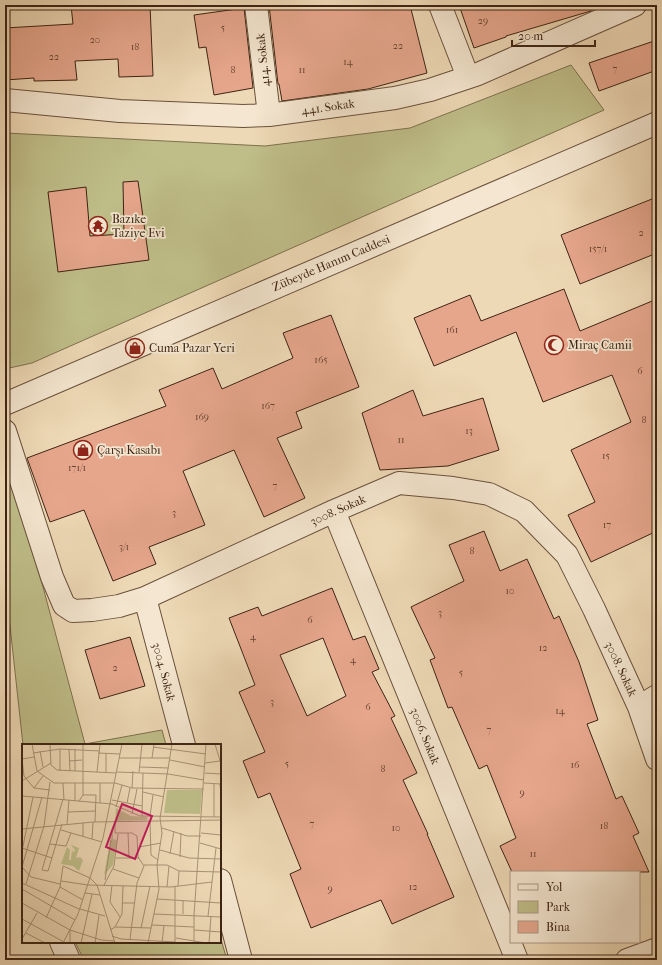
<svg xmlns="http://www.w3.org/2000/svg" width="662" height="965" font-family="'IM FELL French Canon',serif">
<style>
.green{fill:#bfbe89;stroke:#7e714e}
.building{fill:#e6a68c;stroke:#3e2414;fill-rule:evenodd}
.lines{fill:none;stroke-linecap:round;stroke-linejoin:round}
.minor-casing{stroke:#6a513c;stroke-width:24}
.tertiary-casing{stroke:#6a513c;stroke-width:24}
.minor{stroke:#f4e6d0;stroke-width:22}
.tertiary{stroke:#f4e6d0;stroke-width:22}
.labels{text-anchor:middle;dominant-baseline:central;stroke-width:3.5;stroke-linejoin:round;paint-order:stroke}
.number-label{font-size:10px;fill:#684432}
.street-label{font-size:12px;fill:#3e2414;stroke:#f4e6d0}
.poi-label{font-size:12px;fill:#3e2414;stroke:#f4e6d0;text-anchor:start}
.inset-road{fill:none;stroke:#a89175;stroke-width:1}
.view{fill:#c2185b;fill-opacity:0.15;stroke:#c2185b;stroke-width:2}
.inset-edge{fill:none;stroke:#3e2414;stroke-width:2}
</style>
<rect width="100%" height="100%" fill="#eed9b6"/>
<filter id="stains"><feTurbulence type="fractalNoise" baseFrequency=".005" numOctaves="4"/><feColorMatrix values="0 0 0 0 .2 0 0 0 0 .09 0 0 0 0 .02 0 0 0 .5 -.17"/></filter>
<radialGradient id="worn" r=".72"><stop offset=".6" stop-color="#630" stop-opacity="0"/><stop offset="1" stop-color="#630" stop-opacity=".3"/></radialGradient>
<!-- green -->
<path class="green" d="M571,65L604,110L32,363L5,369V133L265,146L410,128Z
M10,472L43,587L85,744L162,730L166,745H23L5,580V473Z
M220,936L227,960H84L75,942H220Z"/>
<!-- building -->
<path class="building" d="M71,5H150L153,76L119,77L118,59L75,61L77,80L34,81V78L5,80V28L73,24Z
M269,5H410L427,73L368,89L282,101L279,84H278Z
M459,5H590L591,11L506,36V37L474,48Z
M244,8L253,88L214,95L206,47L199,48L194,15Z
M657,40V70L599,91L589,63Z
M138,181L149,260L58,272L48,192L86,187L90,236L124,234L123,182Z
M657,197V253L580,284L561,235Z
M564,289L580,331L657,299V531L591,562L568,515L595,502L571,450L631,422L612,375L543,402L516,332L434,366L414,318L470,295L481,321Z
M331,315L359,387L296,412L302,428L277,438L305,498L264,517L234,450L183,471L205,525L149,547L156,564L113,581L84,510L50,522L27,458L166,406L159,390L213,368L222,389L293,358L283,333Z
M413,390L423,416L483,398L499,450L448,466L380,470L362,413Z
M484,531L500,571L527,559L554,619L559,616L579,662L598,720L587,724L616,799L622,796L639,833L633,836L649,872H512L500,846L516,838L487,765L479,769L452,707L448,708L430,660L435,658L411,607L464,581L449,545Z
M332,588L353,640L365,636L379,669L372,672L395,716L391,718L417,773L403,780L428,834H427L454,897L392,924L381,900L311,928L290,874L301,869L270,793L258,798L243,761L265,752L239,692L255,685L229,618L258,607L262,616ZM323,638L346,696L307,716L280,655Z
M130,637L145,686L100,699L85,650Z"/>
<g class="lines">
<!-- minor casing -->
<g class="minor-casing">
<path id="minor" d="M256,5L269,115
M440,5L468,77
M5,100L120,111L243,116L269,115L395,98L430,90L478,74L635,5
M5,431L52,577L64,605L73,611L92,610L119,606L145,598L334,511L399,483L453,488L489,494L524,511L567,555L594,609L639,707L657,759
M334,511L517,960
M145,598L184,745
M639,707L657,696
M220,880L241,960
M61,942L69,960
M627,960L657,949"/>
</g>
<!-- tertiary casing -->
<g class="tertiary-casing">
<path id="tertiary" d="M5,404L657,123"/>
</g>
<!-- minor -->
<use href="#minor" class="minor"/>
<!-- tertiary -->
<use href="#tertiary" class="tertiary"/>
</g>
<!-- icons -->
<defs>
<g id="temple-ring" transform="scale(1)"><circle r="9.5" fill="#f4e6d0" stroke="#8f2418" stroke-width="1.5"/><path d="M0-6L5-2H3V0L6.5 2.5H4V6H1.5V3h-3V6H-4V2.5H-6.5L-3 0V-2H-5Z" fill="#8f2418"/></g>
<g id="mosque-ring" transform="scale(1)"><circle r="9.5" fill="#f4e6d0" stroke="#8f2418" stroke-width="1.5"/><path d="M3.5-4.9A6 6 0 1 0 3.5 4.9A5 5 0 1 1 3.5-4.9Z" fill="#8f2418"/></g>
<g id="shop-ring" transform="scale(1)"><circle r="9.5" fill="#f4e6d0" stroke="#8f2418" stroke-width="1.5"/><path d="M-5-2.5h2.3a2.7 3.5 0 0 1 5.4 0H5L5.5 6h-11ZM-1.5-2.5h3a1.5 2.3 0 0 0-3 0Z" fill="#8f2418"/></g>
</defs>
<g fill-rule="evenodd">
<use href="#temple-ring" x="98" y="226"/>
<use href="#mosque-ring" x="554" y="345"/>
<use href="#shop-ring" x="135" y="348"/>
<use href="#shop-ring" x="83" y="450"/>
</g>
<g class="labels">
<!-- number labels -->
<g class="number-label">
<text x="483" y="21">29</text>
<text x="223" y="28">5</text>
<text x="95" y="40">20</text>
<text x="398" y="46">22</text>
<text x="135" y="47">18</text>
<text x="54" y="57">22</text>
<text x="348" y="62">14</text>
<text x="615" y="69">7</text>
<text x="233" y="70">8</text>
<text x="302" y="70">11</text>
<text x="641" y="233">2</text>
<text x="598" y="249">157/1</text>
<text x="452" y="330">161</text>
<text x="321" y="360">165</text>
<text x="640" y="371">6</text>
<text x="268" y="406">167</text>
<text x="202" y="417">169</text>
<text x="644" y="420">8</text>
<text x="469" y="431">13</text>
<text x="401" y="440">11</text>
<text x="606" y="456">15</text>
<text x="77" y="468">171/1</text>
<text x="275" y="486">7</text>
<text x="174" y="513">3</text>
<text x="607" y="525">17</text>
<text x="124" y="547">3/1</text>
<text x="472" y="551">8</text>
<text x="510" y="591">10</text>
<text x="440" y="613">3</text>
<text x="310" y="620">6</text>
<text x="253" y="637">4</text>
<text x="543" y="648">12</text>
<text x="353" y="660">4</text>
<text x="115" y="668">2</text>
<text x="461" y="673">5</text>
<text x="272" y="702">3</text>
<text x="368" y="707">6</text>
<text x="560" y="711">14</text>
<text x="489" y="730">7</text>
<text x="287" y="764">5</text>
<text x="575" y="765">16</text>
<text x="383" y="769">8</text>
<text x="522" y="793">9</text>
<text x="312" y="824">7</text>
<text x="604" y="826">18</text>
<text x="396" y="828">10</text>
<text x="533" y="854">11</text>
<text x="413" y="887">12</text>
<text x="330" y="889">9</text>
</g>
<!-- street labels -->
<g class="street-label">
<text transform="translate(263 60) rotate(-96)">414. Sokak</text>
<text transform="translate(328 107) rotate(-8)">441. Sokak</text>
<text transform="translate(331 263) rotate(-23)">Zübeyde Hanım Caddesi</text>
<text transform="translate(338 510) rotate(-24)">3008. Sokak</text>
<text transform="translate(621 669) rotate(65)">3008. Sokak</text>
<text transform="translate(164 672) rotate(75)">3004. Sokak</text>
<text transform="translate(425 736) rotate(68)">3006. Sokak</text>
</g>
<!-- poi labels -->
<g class="poi-label">
<text x="112" y="219">Bazıke<tspan x="112" dy="14">Taziye Evi</tspan></text>
<text x="568" y="345">Miraç Camii</text>
<text x="149" y="348">Cuma Pazar Yeri</text>
<text x="97" y="450">Çarşı Kasabı</text>
</g>
</g>
<!-- overview -->
<g transform="translate(22 744)">
<rect width="199" height="199" fill="#eed9b6"/>
<path d="M145,46H180L178,70L142,69ZM94,64L109,72L125,73V76L93,77ZM91,81V95L95,96L91,121L82,131ZM49,101L57,104L54,114L58,113L61,116L57,127L51,122L39,120L45,103L48,106L47,116H49L50,105L51,109L53,106Z" fill="#bfbe89"/>
<path class="inset-road" d="M10,0L15,27L32,39H93L110,44L182,45M28,0L29,21L35,26L94,29M193,0L199,20M131,3L184,10M47,5L48,27M53,5V27M18,7L21,23M11,9L38,5L78,7M76,9L98,10M84,9V28M97,14H148M130,14L132,0M0,15L2,32L12,44L28,46M0,15L12,13M148,16L183,23M47,17L60,16M183,19L198,17M118,23L147,24M38,27V5M75,28L78,0M95,28L146,30L182,36M117,28L120,0M183,29L199,30M0,37L29,19M41,39L42,56M78,39V59M182,39L199,40M198,40L199,53M12,44L21,32M110,44L111,27M121,48L142,53M61,51H74M0,52L90,60L118,72L199,73M90,56L120,62M53,57V39M57,57L61,51V0M105,59L108,44M94,63L100,41M46,68L73,67M110,70L115,45M120,72L121,29M128,72L131,51M192,73V39M128,77L129,111L136,116M73,78L74,51M61,79V92M93,79V89H110L115,92L116,113L122,122L115,139L108,195M40,80L26,127L20,126L41,55M45,80L47,56M140,84L165,92H179M0,85L71,78L199,76M39,86L80,98M106,89L107,114M179,89L199,91M70,95L71,78M178,99L199,105M28,100L44,102L49,89M117,103L139,99M0,104L30,114M138,106L167,114L199,115M0,107L11,53M148,110L152,87M158,113L159,89M94,114H117M122,121H145L157,127L199,128M0,123L20,53M0,123L9,133L38,140M91,125L117,134M83,136L89,96M39,137L66,141L149,143L190,138M0,139L57,165M4,140L22,82L28,38M82,141L92,122L96,90M90,141L88,158L98,173M153,142V198M156,142L157,127M38,143L61,156M145,143L147,122M0,145L53,176M63,149L78,151M135,155L199,159M161,156V170M0,159L48,186L79,196L92,197M100,159H113M58,165L83,172M132,170L199,173M186,172L194,104M24,174L38,143L41,122L68,134L75,141L93,199M0,175L42,198M130,181L172,183M93,183L100,170L101,142M119,184L128,142M88,186L93,183L129,184M172,186L199,188M4,189L23,199M90,192L99,195L153,198M154,194L184,199M0,195L15,169M41,199L56,170L81,94L100,0M48,199V186M59,199L70,150M73,199L77,171M126,199L137,145L135,121L140,89L138,74L150,0M140,199L142,181M172,199V171L184,0M187,199L189,172"/>
<path class="view" d="M100,60L130,72L113,115L84,103Z"/>
<rect width="199" height="199" class="inset-edge"/>
</g>
<!-- margin -->
<rect width="662" height="965" fill="none" stroke="#eed9b6" stroke-width="20"/>
<rect x="6" y="6" width="650" height="953" fill="none" stroke="#3e2414" stroke-width="2"/>
<rect x="10" y="10" width="642" height="945" fill="none" stroke="#3e2414"/>
<!-- legend -->
<rect x="510" y="871" width="130" height="72" fill="#f4e6d0" stroke="#ab9885"/>
<rect x="518" y="884" width="20" height="6" fill="#f4e6d0" stroke="#ab9885"/>
<text x="546" y="891" font-size="12" fill="#3e2414">Yol</text>
<rect x="518" y="901" width="20" height="12" fill="#bfbe89" stroke="#ab9885"/>
<text x="546" y="911" font-size="12" fill="#3e2414">Park</text>
<rect x="518" y="921" width="20" height="12" fill="#e6a68c" stroke="#ab9885"/>
<text x="546" y="931" font-size="12" fill="#3e2414">Bina</text>
<!-- scale -->
<path d="M512 40v6h83v-6" fill="none" stroke="#3e2414" stroke-width="2"/>
<text x="518" y="40" font-size="12" fill="#3e2414" stroke="#f4e6d0" stroke-width="3" paint-order="stroke">20 m</text>
<rect width="100%" height="100%" filter="url(#stains)"/>
<rect width="100%" height="100%" fill="url(#worn)"/>
</svg>
